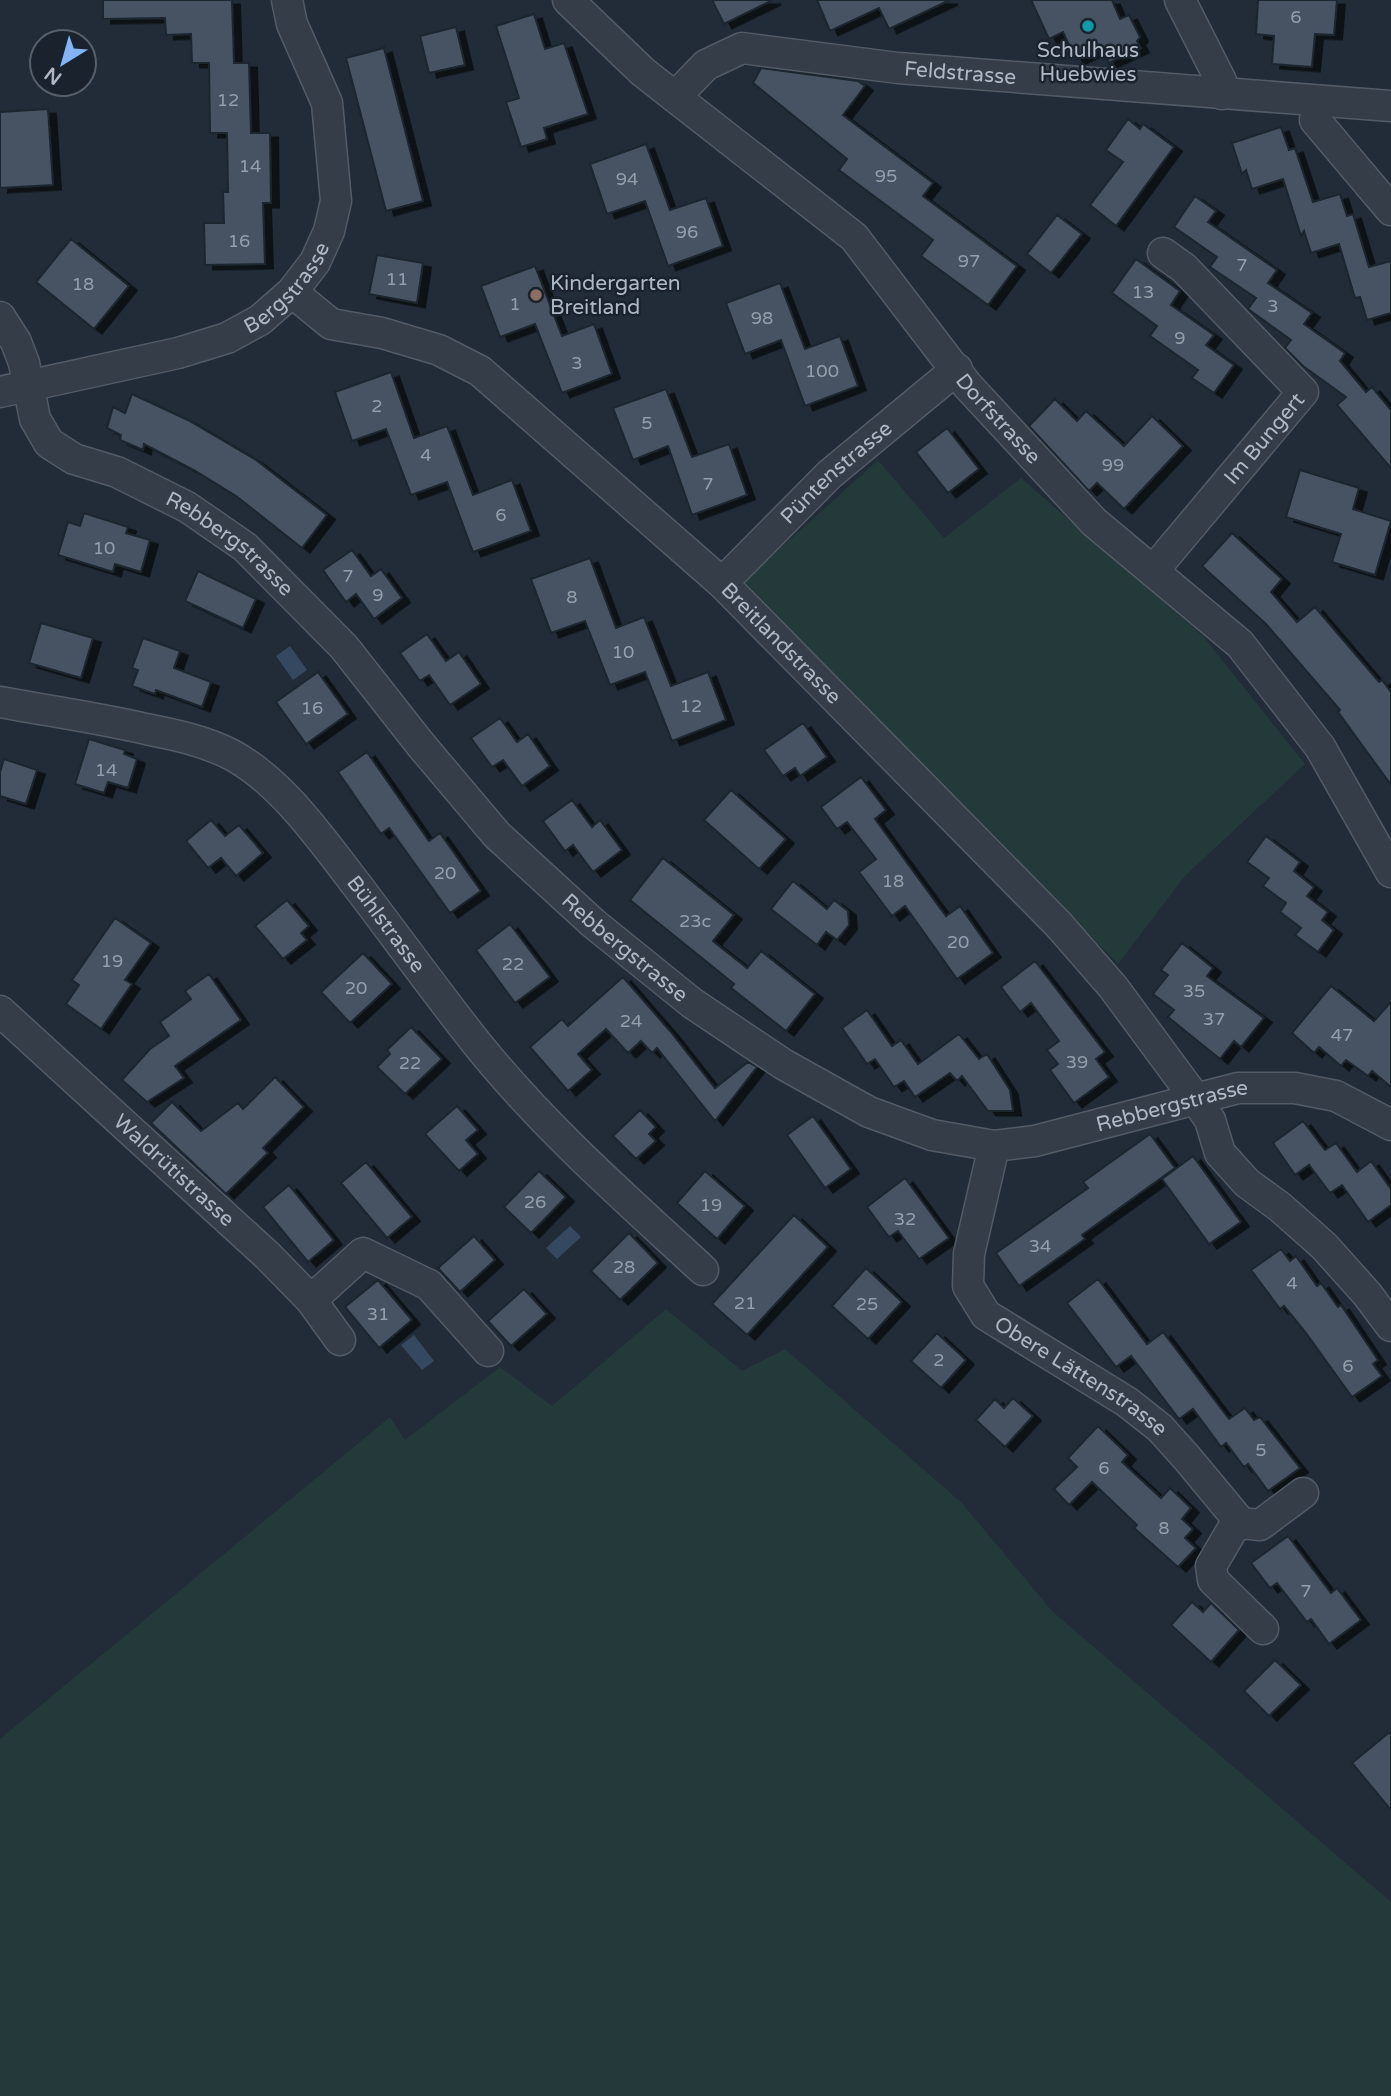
<svg xmlns="http://www.w3.org/2000/svg" width="1391" height="2096" font-family="'Varela Round',sans-serif">
<style>
.green{fill:#24393a}
.water{fill:#35485f}
.building{fill:#475362;stroke:#1c252f;stroke-width:2;filter:url(#shadow)}
.lines{fill:none;stroke-linecap:round;stroke-linejoin:round}
.minor-casing{stroke:#525b66;stroke-width:33}
.minor{stroke:#353e48;stroke-width:30}
.culture-dot{fill:#0f9aa8;stroke:#1a232d;stroke-width:2.5}
.education-dot{fill:#8d6e63;stroke:#1a232d;stroke-width:2.5}
.labels{text-anchor:middle;dominant-baseline:central;stroke-width:5;stroke-linejoin:round;paint-order:stroke}
.number-label{font-size:18px;fill:#959fac}
.poi-label{font-size:21px;fill:#afb8c5;stroke:#1a232d}
.street-label{font-size:21px;fill:#afb8c5;stroke:#1a232d}
</style>
<defs>
<filter id="shadow"><feDropShadow dx="8" dy="4.5" stdDeviation="0" flood-color="#0009"/></filter>
</defs>
<rect width="100%" height="100%" fill="#212c38"/>
<!-- green -->
<path class="green" d="M878,460L944,538L1021,478L1203,636L1305,764L1185,876L1118,964L744,581Z
M666,1309L742,1371L785,1349L962,1503L1052,1611L1391,1902V2096H0V1739L390,1417L405,1440L500,1367L552,1406Z"/>
<!-- water -->
<path class="water" d="M290,646L307,670L293,680L276,656Z
M570,1226L581,1237L557,1259L546,1248Z
M414,1335L434,1361L422,1370L401,1345Z"/>
<!-- building -->
<path class="building" d="M103,0H232L234,63H249L251,133H270L271,203H263L265,264L205,265L204,223H224L223,192H228L227,133H210L209,63H192L191,34L166,35L165,18L103,19Z
M712,0H773L724,24Z
M817,0H950L889,29L879,8L830,31Z
M1031,0H1112L1120,19L1129,15L1140,37L1137,41L1141,48L1109,63L1102,48L1076,60L1063,32L1049,39Z
M1258,0H1337L1334,35L1315,34L1312,67L1272,64L1274,36L1256,34Z
M534,14L545,49L564,43L588,114L544,128L547,139L521,147L506,102L519,98L496,26Z
M456,27L465,65L429,73L420,36Z
M384,48L423,201L386,211L346,58Z
M761,68L858,81L865,86L843,115L933,183L923,196L1017,266L988,305L921,256L933,240L839,170L847,159L753,83Z
M48,109L53,185L0,188V112Z
M1128,119L1140,129L1143,124L1174,147L1116,226L1090,205L1123,162L1106,150Z
M1281,127L1289,150L1295,148L1313,202L1340,194L1347,216L1353,214L1369,267L1391,261V313L1367,320L1360,297L1355,298L1339,244L1311,253L1304,231L1301,236L1283,179L1252,189L1246,170L1242,174L1232,143Z
M646,144L670,210L706,198L723,246L668,266L645,201L607,214L590,164Z
M1195,196L1216,211L1208,222L1277,270L1268,283L1312,313L1304,324L1345,353L1340,361L1366,392L1372,387L1391,410V468L1337,405L1346,397L1303,366L1285,348L1291,340L1248,309L1256,298L1210,267L1217,257L1174,227Z
M1057,215L1082,234L1051,273L1027,254Z
M71,239L129,286L94,329L36,282Z
M377,255L423,263L417,303L369,294Z
M1136,259L1180,291L1171,305L1214,335L1206,345L1234,365L1214,393L1192,378L1198,370L1150,336L1157,326L1112,293Z
M535,266L562,336L594,324L612,374L562,393L535,324L500,337L481,286Z
M780,283L805,349L840,336L858,386L805,406L781,340L745,354L726,303Z
M391,372L414,438L447,426L473,495L512,480L531,531L473,552L447,482L411,495L386,429L352,441L335,392Z
M666,389L692,457L729,444L747,495L692,515L668,446L633,460L613,408Z
M132,394L188,420L256,460L327,515L302,548L236,496L194,470L144,444L143,450L120,440L121,435L107,428L113,407L125,413Z
M1055,399L1077,421L1086,411L1124,446L1152,416L1183,446L1124,509L1097,483L1089,491L1029,426Z
M947,428L979,469L948,493L916,452Z
M1300,470L1359,488L1353,509L1391,521L1375,575L1332,562L1341,534L1286,517Z
M84,513L128,527L126,533L150,540L141,572L115,564L113,572L58,555L68,522L80,526Z
M1232,533L1282,579L1271,592L1297,622L1315,607L1379,682L1382,680L1391,692V785L1338,712L1340,710L1266,624L1202,566Z
M352,550L371,576L381,569L402,598L374,619L356,594L346,602L323,570Z
M590,558L616,628L644,617L671,686L708,672L726,720L672,741L645,672L610,685L585,621L551,633L531,579Z
M198,571L256,599L243,628L185,601Z
M41,623L93,638L81,678L29,663Z
M427,634L446,661L459,652L481,684L450,705L429,675L420,681L400,653Z
M143,638L180,651L174,668L211,682L202,707L156,690L155,694L132,686L138,670L132,668Z
M318,672L348,714L306,744L276,702Z
M500,718L517,742L528,734L550,766L522,786L503,760L492,767L471,738Z
M803,723L827,757L800,776L795,768L783,776L764,750Z
M89,739L125,750L124,754L137,759L128,788L108,782L104,793L75,784Z
M367,752L429,841L440,833L481,891L450,913L389,828L381,834L338,772Z
M4,759L37,770L26,804L0,796V772Z
M861,777L886,810L875,819L946,916L960,906L993,953L957,979L905,906L892,916L859,872L876,859L847,822L837,829L821,807Z
M731,790L786,839L759,869L704,820Z
M572,800L592,827L600,820L622,850L593,872L573,845L565,851L543,821Z
M211,820L225,836L239,825L263,853L236,876L221,858L208,868L186,841Z
M1266,836L1300,862L1294,871L1314,887L1307,896L1328,912L1322,920L1334,930L1318,952L1295,935L1301,928L1280,912L1286,903L1263,886L1269,878L1247,862Z
M663,858L734,915L713,941L747,968L761,951L815,994L786,1031L731,988L734,984L630,900Z
M793,881L827,909L834,900L848,911L849,925L837,940L826,932L817,945L771,909Z
M287,900L309,926L301,933L307,940L283,959L255,926Z
M115,918L151,943L125,980L132,984L101,1029L66,1004L79,985L72,980Z
M510,924L550,977L515,1003L476,950Z
M1182,943L1213,968L1207,976L1264,1018L1241,1047L1234,1041L1220,1059L1168,1017L1174,1010L1153,994L1168,975L1161,970Z
M363,953L392,984L350,1023L321,992Z
M1035,961L1105,1052L1096,1059L1109,1077L1074,1103L1050,1070L1058,1064L1047,1050L1059,1041L1031,1003L1020,1012L1001,987Z
M209,974L241,1020L175,1066L184,1078L147,1102L122,1080L150,1049L169,1036L160,1022L191,999L185,991Z
M623,977L670,1031L715,1088L748,1062L757,1067L715,1121L657,1048L652,1053L641,1041L628,1053L606,1029L578,1054L592,1070L568,1091L530,1047L562,1019L568,1026Z
M1331,986L1374,1021L1391,1002V1087L1372,1071L1368,1076L1346,1060L1341,1066L1319,1047L1314,1053L1292,1033Z
M867,1010L892,1046L901,1040L918,1064L959,1034L979,1059L987,1054L1010,1090L1013,1111H988L962,1076L957,1081L950,1073L915,1097L904,1081L894,1087L875,1059L867,1064L842,1028Z
M411,1027L442,1059L405,1094L377,1067L390,1054L387,1050Z
M275,1077L304,1107L263,1148L268,1153L226,1194L151,1123L172,1102L201,1131L238,1103L243,1109Z
M457,1106L478,1130L466,1140L478,1154L459,1171L425,1134Z
M640,1110L656,1127L649,1134L656,1141L636,1159L613,1136Z
M813,1116L851,1169L825,1188L787,1135Z
M1303,1121L1325,1150L1336,1143L1357,1172L1371,1161L1391,1189V1205L1368,1222L1342,1185L1330,1193L1309,1165L1295,1175L1273,1143Z
M1150,1134L1175,1168L1082,1235L1085,1239L1019,1286L996,1253L1088,1188L1083,1182Z
M1193,1156L1241,1222L1209,1244L1162,1179Z
M366,1162L412,1217L387,1238L341,1183Z
M539,1171L566,1197L531,1233L504,1207Z
M705,1171L745,1206L717,1239L677,1203Z
M905,1178L949,1238L919,1259L898,1231L889,1237L867,1207Z
M289,1185L334,1240L308,1262L263,1207Z
M794,1215L828,1247L747,1335L712,1304Z
M629,1233L658,1263L620,1300L591,1271Z
M474,1236L495,1260L460,1292L438,1268Z
M1281,1249L1290,1261L1296,1256L1317,1286L1321,1283L1338,1307L1341,1305L1378,1360L1373,1364L1382,1376L1352,1397L1306,1333L1284,1306L1280,1309L1251,1270Z
M866,1268L902,1302L868,1339L832,1306Z
M1098,1279L1147,1344L1163,1332L1229,1419L1245,1408L1254,1420L1260,1417L1300,1468L1268,1491L1248,1464L1244,1467L1226,1443L1221,1447L1193,1409L1179,1419L1131,1356L1116,1367L1067,1303Z
M378,1280L412,1320L379,1348L345,1307Z
M524,1289L547,1314L511,1346L488,1321Z
M937,1333L966,1360L941,1388L911,1361Z
M1013,1398L1033,1416L1005,1447L976,1420L995,1399L1004,1408Z
M1098,1426L1128,1455L1122,1462L1161,1498L1170,1488L1191,1508L1182,1519L1193,1529L1185,1538L1196,1548L1178,1567L1134,1528L1137,1525L1092,1482L1069,1505L1054,1489L1077,1467L1068,1458Z
M1288,1536L1331,1593L1337,1588L1361,1620L1329,1644L1311,1619L1307,1622L1277,1583L1270,1588L1251,1563Z
M1192,1602L1203,1612L1211,1603L1239,1630L1211,1662L1171,1625Z
M1275,1660L1301,1685L1269,1716L1244,1691Z
M1391,1731V1810L1352,1763Z"/>
<g class="lines">
<!-- minor casing -->
<g class="minor-casing">
<g id="minor">
<path id="s1" d="M568,0L643,72L854,237L967,385L1094,522L1240,644L1320,747L1391,872"/>
<path d="M1180,0L1221,81L1222,94"/>
<path id="s2" d="M675,97L706,65L742,48L898,68L1391,106"/>
<path d="M1315,120L1391,210"/>
<path id="s3" d="M292,292L331,324L382,333L439,350L480,371L722,583L1059,925L1113,987L1195,1098L1210,1120L1220,1153L1247,1183L1280,1207L1324,1246L1367,1294L1391,1326"/>
<path id="s4" d="M0,317L16,342L24,363L35,419L49,443L74,459L117,472L187,507L245,547L344,647L421,745L497,835L593,923L692,1003L783,1064L869,1112L932,1135L994,1146L1035,1141L1238,1088H1295L1336,1096L1391,1125"/>
<path id="s5" d="M0,392L178,353L227,338L260,320L292,292L315,262L329,231L336,201L327,103L292,24L287,0"/>
<path id="s6" d="M1153,571L1303,392L1184,268L1163,253"/>
<path id="s7" d="M722,583L830,474L957,369"/>
<path id="s8" d="M0,702C49,711 98,718 146,729C176,735 205,741 232,755C282,782 322,840 356,884C397,938 436,992 478,1045C545,1128 625,1198 703,1270"/>
<path id="s9" d="M0,1011L268,1256L311,1300L340,1340"/>
<path id="s10" d="M994,1146L969,1254L968,1286L986,1315L1127,1402L1160,1428L1187,1458L1241,1523L1260,1525L1303,1493"/>
<path d="M311,1300L363,1253L429,1285L488,1351"/>
<path d="M1241,1523L1232,1530L1211,1566L1213,1580L1263,1629"/>
</g>
</g>
<!-- minor -->
<use href="#minor" class="minor"/>
</g>
<!-- markers -->
<circle class="culture-dot" cx="1088" cy="26" r="7"/>
<circle class="education-dot" cx="536" cy="295" r="7"/>
<g class="labels">
<!-- number labels -->
<g class="number-label">
<text x="1296" y="17">6</text>
<text x="228" y="100">12</text>
<text x="250" y="166">14</text>
<text x="886" y="176">95</text>
<text x="627" y="179">94</text>
<text x="687" y="232">96</text>
<text x="239" y="241">16</text>
<text x="969" y="261">97</text>
<text x="1242" y="265">7</text>
<text x="397" y="279">11</text>
<text x="83" y="284">18</text>
<text x="1143" y="292">13</text>
<text x="515" y="304">1</text>
<text x="1273" y="306">3</text>
<text x="762" y="318">98</text>
<text x="1180" y="338">9</text>
<text x="577" y="363">3</text>
<text x="822" y="371">100</text>
<text x="377" y="406">2</text>
<text x="647" y="423">5</text>
<text x="426" y="455">4</text>
<text x="1113" y="465">99</text>
<text x="708" y="484">7</text>
<text x="501" y="515">6</text>
<text x="104" y="548">10</text>
<text x="348" y="576">7</text>
<text x="378" y="595">9</text>
<text x="572" y="597">8</text>
<text x="623" y="652">10</text>
<text x="691" y="706">12</text>
<text x="312" y="708">16</text>
<text x="106" y="770">14</text>
<text x="445" y="873">20</text>
<text x="893" y="881">18</text>
<text x="695" y="921">23c</text>
<text x="958" y="942">20</text>
<text x="112" y="961">19</text>
<text x="513" y="964">22</text>
<text x="356" y="988">20</text>
<text x="1194" y="991">35</text>
<text x="1214" y="1019">37</text>
<text x="631" y="1021">24</text>
<text x="1342" y="1035">47</text>
<text x="1077" y="1062">39</text>
<text x="410" y="1063">22</text>
<text x="535" y="1202">26</text>
<text x="711" y="1205">19</text>
<text x="905" y="1219">32</text>
<text x="1040" y="1246">34</text>
<text x="624" y="1267">28</text>
<text x="1292" y="1283">4</text>
<text x="745" y="1303">21</text>
<text x="867" y="1304">25</text>
<text x="378" y="1314">31</text>
<text x="939" y="1360">2</text>
<text x="1348" y="1366">6</text>
<text x="1261" y="1450">5</text>
<text x="1104" y="1468">6</text>
<text x="1164" y="1528">8</text>
<text x="1306" y="1591">7</text>
</g>
<!-- poi labels -->
<g class="poi-label">
<text x="1088" y="50">Schulhaus<tspan x="1088" dy="24">Huebwies</tspan></text>
<text x="550" y="283" text-anchor="start">Kindergarten<tspan x="550" dy="24">Breitland</tspan></text>
</g>
<!-- street labels -->
<g class="street-label">
<text stroke="none"><textPath href="#s2" startOffset="304">Feldstrasse</textPath></text>
<text stroke="none"><textPath href="#s5" startOffset="313">Bergstrasse</textPath></text>
<text stroke="none"><textPath href="#s1" startOffset="604">Dorfstrasse</textPath></text>
<text stroke="none"><textPath href="#s6" startOffset="173">Im Bungert</textPath></text>
<text stroke="none"><textPath href="#s7" startOffset="159">Püntenstrasse</textPath></text>
<text stroke="none"><textPath href="#s4" startOffset="346">Rebbergstrasse</textPath></text>
<text stroke="none"><textPath href="#s3" startOffset="614">Breitlandstrasse</textPath></text>
<text stroke="none"><textPath href="#s8" startOffset="469">Bühlstrasse</textPath></text>
<text stroke="none"><textPath href="#s4" startOffset="914">Rebbergstrasse</textPath></text>
<text stroke="none"><textPath href="#s4" startOffset="1522">Rebbergstrasse</textPath></text>
<text stroke="none"><textPath href="#s9" startOffset="236">Waldrütistrasse</textPath></text>
<text stroke="none"><textPath href="#s10" startOffset="290">Obere Lättenstrasse</textPath></text>
</g>
</g>
<!-- north arrow -->
<g transform="translate(63 63) rotate(217)"><circle r="33" fill="#1a232d" stroke="#565f6a" stroke-width="2"/>
<path d="M0-5L12 26L0 18L-12 26Z" fill="#83b4f6"/>
<text y="-10" font-size="19" font-weight="bold" text-anchor="middle" fill="#afb8c5">N</text>
</g>
</svg>
